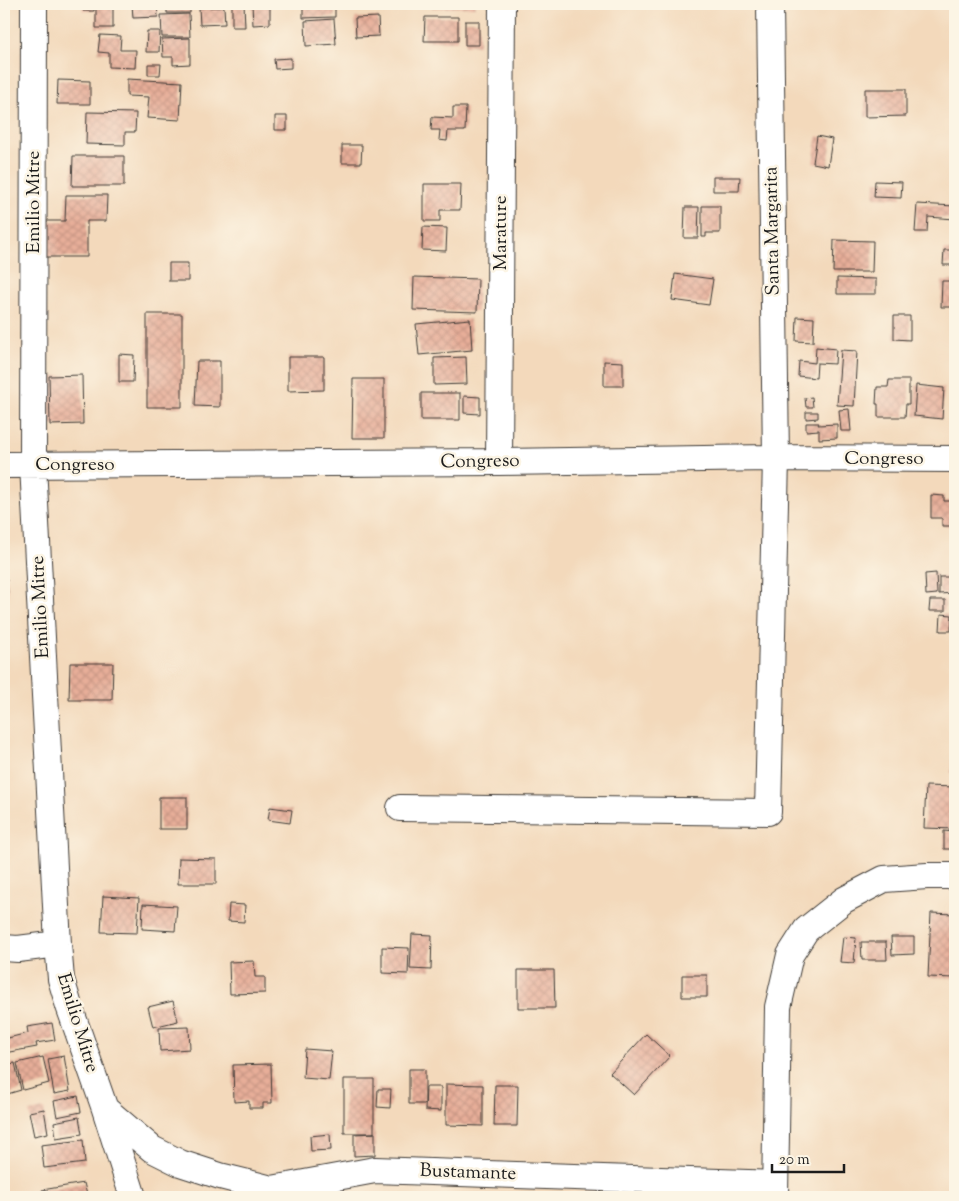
<svg xmlns="http://www.w3.org/2000/svg" width="959" height="1201" font-family="'Sorts Mill Goudy',serif">
<style>
.building{fill:url(#building-cross-hatch)}
.lines{fill:none;stroke-linecap:round;stroke-linejoin:round}
.minor-casing{stroke:#3c3834;stroke-width:28}
.minor{stroke:#fff;stroke-width:26}
.labels{text-anchor:middle;dominant-baseline:central;stroke-width:5;stroke-linejoin:round;paint-order:stroke}
.street-label{font-size:19px;fill:#1c1c1c;stroke:#fcf5e5}
</style>
<defs>
<pattern id="building-cross-hatch" width="8" height="8" patternUnits="userSpaceOnUse" patternTransform="scale(1.25)"><rect width="8" height="8" fill="#e7ae99"/><path d="M0 0l8 8M0 8l8-8" fill="none" stroke="#c69583"/></pattern>
</defs>
<rect width="100%" height="100%" fill="#fcf5e5"/>
<filter id="ink" filterUnits="userSpaceOnUse"><feTurbulence type="fractalNoise" baseFrequency=".02" numOctaves="2"/><feDisplacementMap in="SourceGraphic" scale="10" xChannelSelector="R" yChannelSelector="G"/><feConvolveMatrix kernelMatrix="1 2 1 2 8 2 1 2 1" color-interpolation-filters="sRGB"/></filter>
<filter id="wash" filterUnits="userSpaceOnUse"><feTurbulence type="fractalNoise" baseFrequency=".0096" numOctaves="4" result="noise"/><feDisplacementMap in="SourceGraphic" scale="20" xChannelSelector="R" yChannelSelector="G"/><feGaussianBlur stdDeviation="1.12" result="paint"/><feColorMatrix in="noise" values="0 0 0 0 0 0 0 0 0 0 0 0 0 0 0 0 0 1.4 0 .05"/><feComposite in="paint" operator="in"/></filter>
<g filter="url(#wash)">
<rect width="100%" height="100%" fill="#f3d9bb"/>
<g id="blocks">
<!-- building -->
<path class="building" d="M83,4H94V11H83Z
M96,4H113V28H96Z
M132,4H157L158,17L133,18Z
M167,4H190V13H167Z
M232,4H244L245,27H232Z
M252,4H270V24L253,25Z
M303,4H335V17L303,18Z
M386,4H412V8L386,7Z
M432,4H475V7L432,8Z
M224,7L225,24L200,25L199,8Z
M189,14L190,37H162L161,15Z
M378,17L379,36L356,37L355,18Z
M425,17H458V41H424Z
M334,19L336,44L306,46L305,21Z
M465,21H479V45H465Z
M147,31H160L159,52H146Z
M100,35L121,36L120,50H136L135,68L109,67V53L98,52Z
M190,38V64L173,65V57H163L162,39Z
M291,58V68L275,69L274,59Z
M148,64H161L160,75H148Z
M127,79L182,82L180,120L147,118L149,97L127,96Z
M58,80L90,81V104H57Z
M865,89H906V116L865,117Z
M453,107H466L465,131H448L447,141L439,140L440,130H431L432,117L453,118Z
M87,112L136,113L135,132H125V145L86,144Z
M275,116H287V130H275Z
M817,136L832,139L828,166L813,163Z
M342,145H362L361,163H342Z
M73,156H124V186H72Z
M713,177H740L739,191H713Z
M875,181L902,182L901,198L874,197Z
M424,184H461L460,210H440V221H424Z
M66,195H107L106,221H87V257H46V221H65Z
M917,204L955,206V219L928,217L927,232H915Z
M702,206H720V233H706V237H702Z
M685,207H699L698,238H684Z
M423,227L447,228L446,251L422,250Z
M834,240L873,241L872,272H833Z
M944,250H955V265H943Z
M169,263H188V281H169Z
M675,274L713,279L709,305L672,300Z
M414,277L478,279L477,312L413,310Z
M837,278L876,279V294H837Z
M942,281H955V307H941Z
M147,314H182V407H147Z
M894,316H910V340L894,339Z
M797,317L814,318L813,342L796,341Z
M470,319L472,350L419,355L416,324Z
M816,347L836,349L835,364L817,363L816,378L798,376L799,361L815,363Z
M841,350L857,351L854,406L837,405Z
M119,354L134,355L133,382H119Z
M288,357H324V390L288,391Z
M466,357L467,384L434,385V358Z
M197,361H220V407L195,406Z
M604,361L623,362V386H604Z
M82,375L83,424L50,425L49,376Z
M353,379H384V438H352Z
M889,380H909V404H906L905,417H878V404H876L877,387H888Z
M916,385L944,388L942,419L914,416Z
M421,393H460V420H421Z
M464,396L480,397V414L464,413Z
M812,397L813,407H806L805,398Z
M849,409L851,431H841L839,410Z
M806,412H818V418L806,419Z
M806,423H819L818,425L837,424V438L819,439V430L806,431Z
M931,495L944,496V501H955V526H942V518H931Z
M936,573L937,594L926,595L925,574Z
M939,577H955V593L939,594Z
M7,579L8,597H4V580Z
M930,600H945V611H929Z
M941,614L952,615L951,631H940Z
M70,663H113L112,700H69Z
M952,749H955V773H951Z
M926,786L955,787V829L924,828Z
M159,797H187V829H159Z
M270,807L292,810L290,823L268,820Z
M944,831L955,832V849H944Z
M4,836H7L8,853H4Z
M179,858L216,859V884H178Z
M103,896L139,898L137,933L101,932Z
M143,904L177,906L175,931L142,929Z
M229,904L245,905L244,922L228,921Z
M931,913L955,914V978L928,977Z
M412,934L432,935L431,970L410,969Z
M843,937L856,938L854,963L840,962Z
M891,937H914V954L892,955Z
M861,942H886L887,960H862Z
M382,947L409,948L408,974L382,973Z
M254,961L255,977H265V993L230,994L229,962Z
M518,970H554L555,1008H518Z
M682,975H707V997H682Z
M173,1001L178,1021L153,1027L148,1007Z
M52,1023L55,1040L36,1043L37,1047L4,1053V1039L28,1033L27,1027Z
M189,1027L190,1049L160,1051L159,1028Z
M646,1034L670,1056L634,1095L610,1073Z
M305,1049L332,1051L329,1080L303,1078Z
M64,1056L70,1091L54,1094L48,1059Z
M43,1057L49,1083L23,1090L17,1063Z
M15,1063L21,1090L4,1095V1065Z
M271,1064L272,1103H263V1108H249V1101L234,1102L233,1065Z
M409,1069H425V1104H409Z
M344,1079H374V1133H344Z
M446,1084L483,1085V1126L446,1125Z
M495,1085H518L517,1126H494Z
M426,1087H441V1111L425,1110Z
M378,1089H391L390,1108L377,1107Z
M78,1096L81,1112L57,1117L54,1101Z
M44,1109L48,1133L34,1136L29,1112Z
M79,1117L82,1134L56,1138L54,1122Z
M375,1133V1155L354,1156V1134Z
M330,1134L331,1150L311,1151L310,1136Z
M83,1140L85,1163L44,1168L41,1145Z
M84,1183L87,1195L103,1193V1197H43L42,1190Z"/>
</g>
</g>
<g filter="url(#ink)">
<use href="#blocks" fill-opacity="0" stroke="#3c3834" stroke-width="1"/>
<g class="lines">
<!-- minor casing -->
<g class="minor-casing">
<path id="minor" d="M34,4L33,465L58,944L61,979L69,1006L105,1109L133,1197
M499,462L502,4
M4,465L499,462L776,458L955,459
M400,808L768,812L776,458L770,4
M4,948L18,949L58,944
M105,1109L152,1149L180,1163L220,1176L272,1189
M255,1197L272,1189L375,1170L775,1184
M775,1197L778,1007L790,955L806,930L844,900L884,879L927,876H955"/>
</g>
<!-- minor -->
<use href="#minor" class="minor"/>
</g>
</g>
<g class="labels">
<!-- street labels -->
<g class="street-label">
<text transform="translate(34 202) rotate(-90)">Emilio Mitre</text>
<text transform="translate(773 231) rotate(-91)">Santa Margarita</text>
<text transform="translate(501 233) rotate(-90)">Marature</text>
<text x="884" y="459">Congreso</text>
<text transform="translate(480 462) rotate(-1)">Congreso</text>
<text x="75" y="465">Congreso</text>
<text transform="translate(41 607) rotate(-93)">Emilio Mitre</text>
<text transform="translate(77 1023) rotate(73)">Emilio Mitre</text>
<text transform="translate(468 1173) rotate(2)">Bustamante</text>
</g>
</g>
<!-- margin -->
<rect width="959" height="1201" fill="none" stroke="#fcf5e5" stroke-width="20"/>
<!-- scale -->
<path d="M772 1164v8h72v-8" fill="none" stroke="#1c1c1c" stroke-width="2.5"/>
<text x="779" y="1164" font-size="15" fill="#1c1c1c" stroke="#fcf5e5" stroke-width="4" paint-order="stroke">20 m</text>
</svg>
